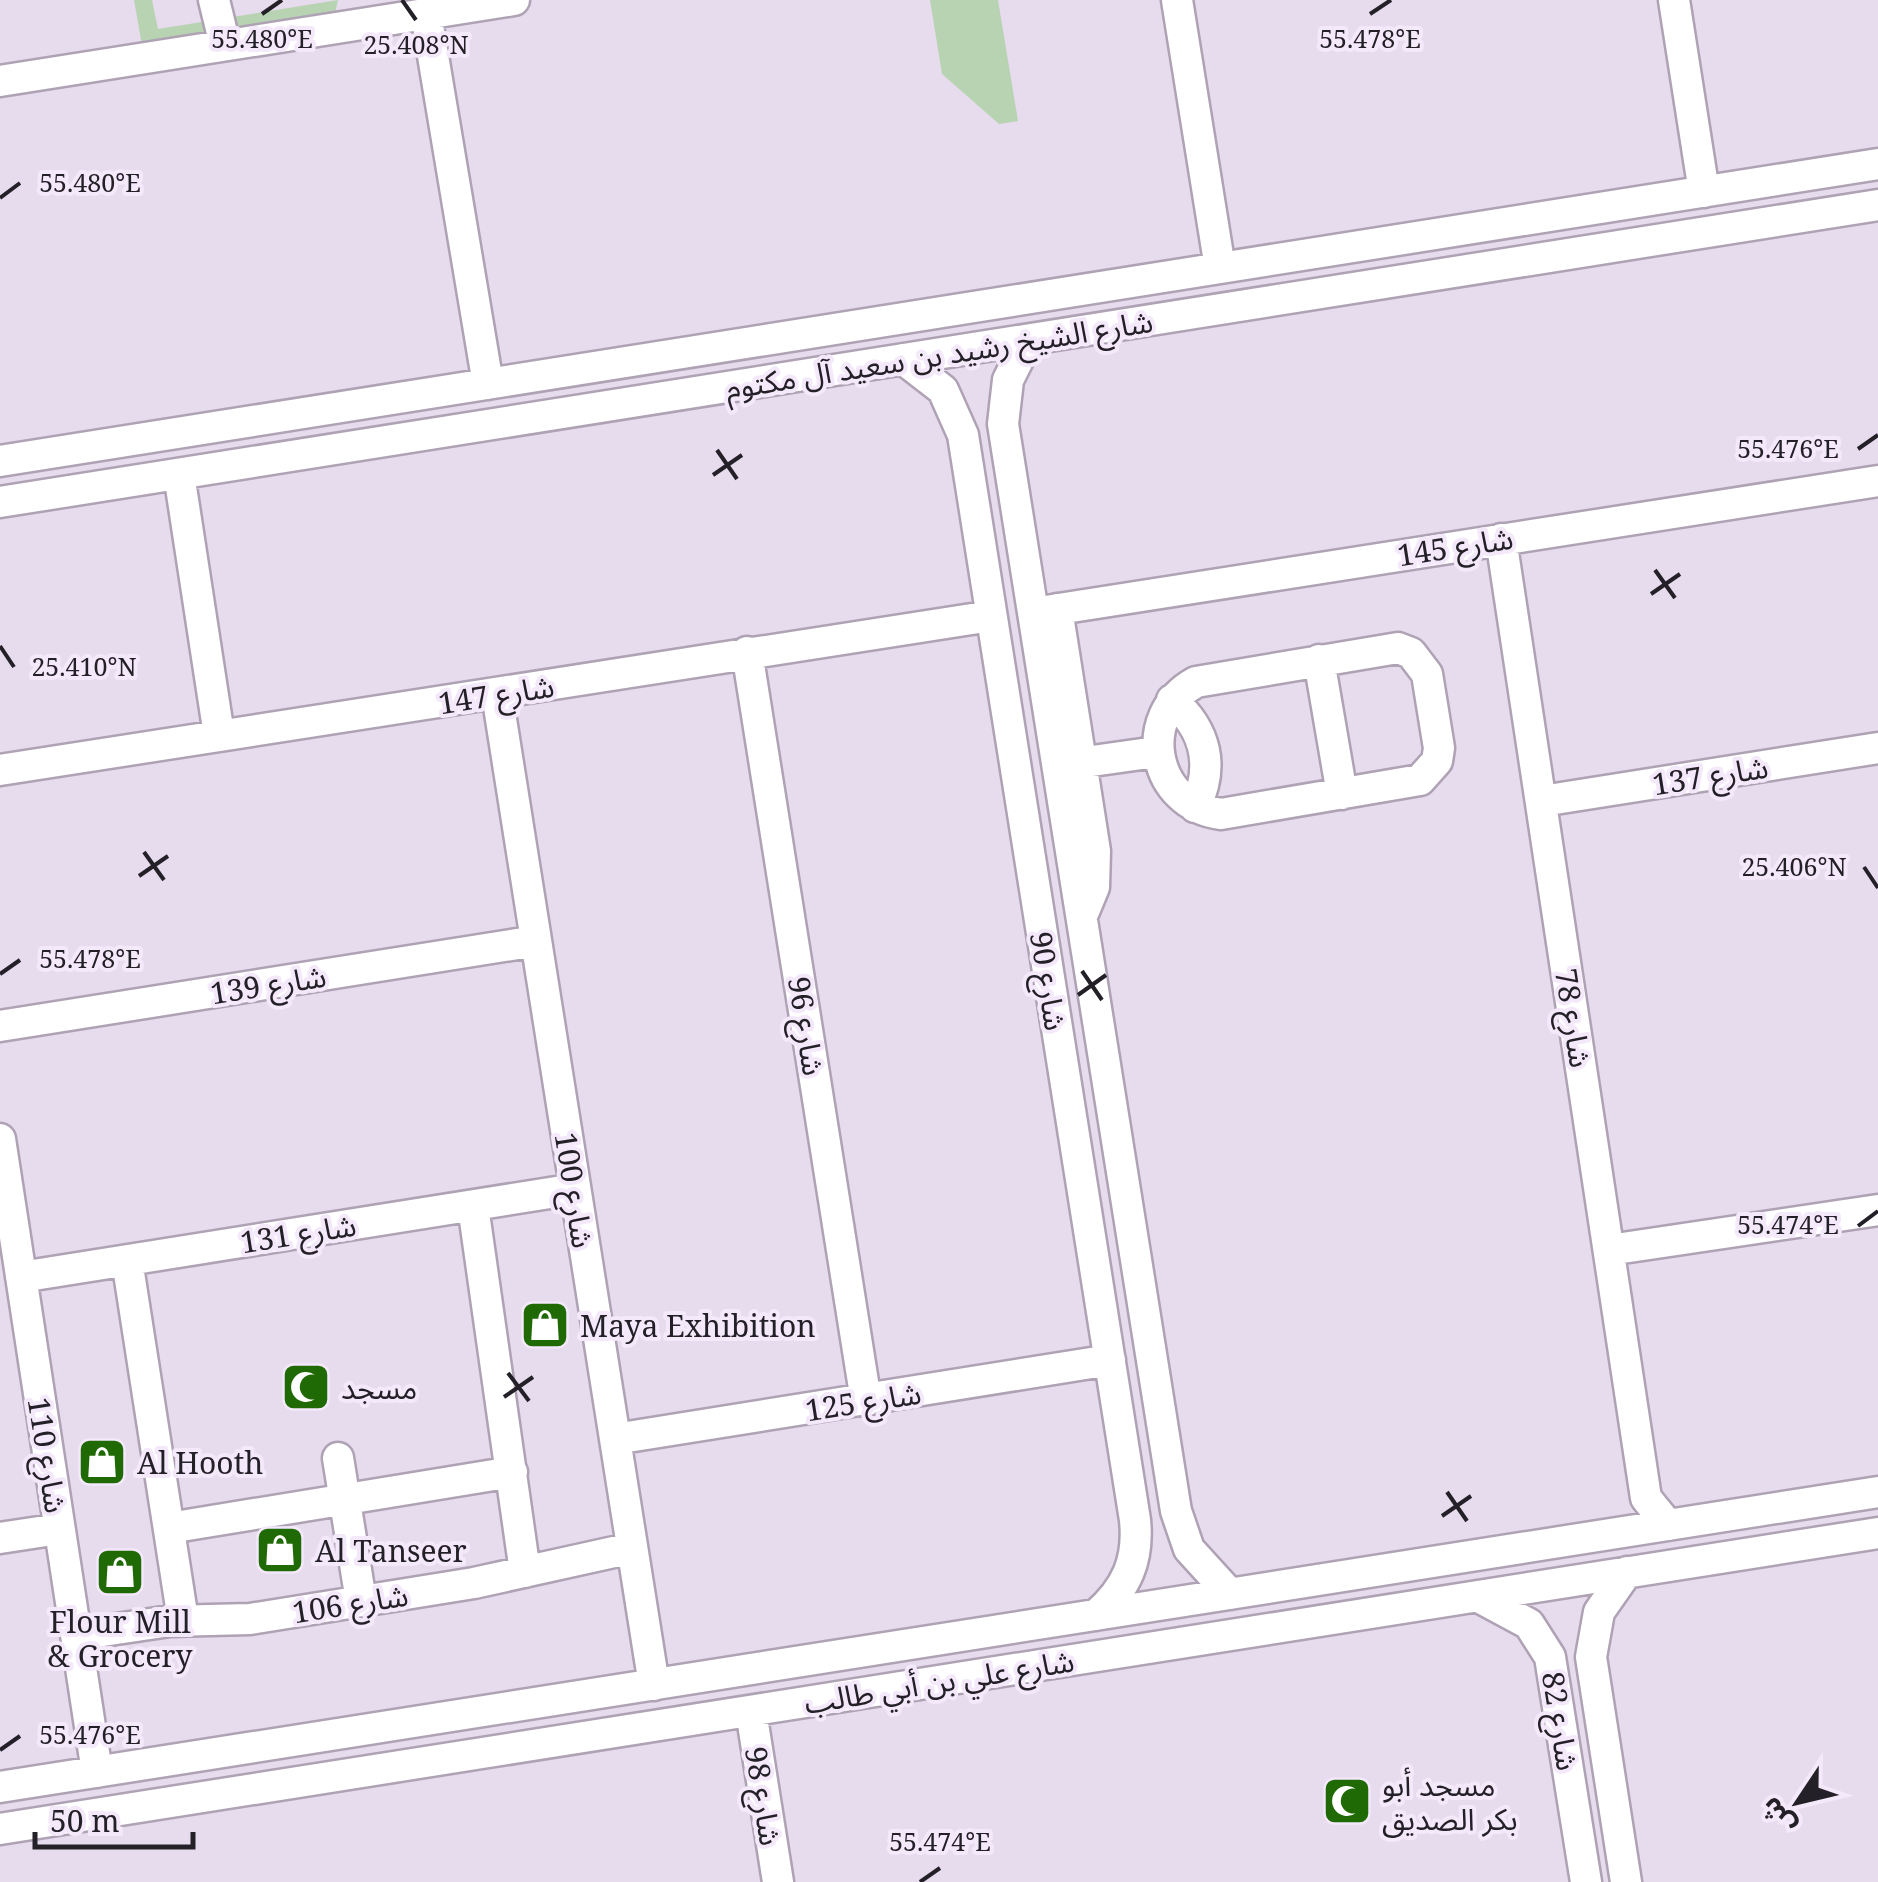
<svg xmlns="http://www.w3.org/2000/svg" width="1878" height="1882" font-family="'Noto Serif','Noto Sans Arabic',serif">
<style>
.green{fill:#b8d3b2}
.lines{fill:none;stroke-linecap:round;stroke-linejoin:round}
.minor-casing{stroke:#aea2b4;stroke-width:35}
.minor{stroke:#fff;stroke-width:30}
.ticks{fill:none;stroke:#242027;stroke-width:4}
.labels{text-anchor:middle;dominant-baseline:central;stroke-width:8;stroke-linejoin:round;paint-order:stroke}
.street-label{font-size:30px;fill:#242027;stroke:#f4e8fb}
.poi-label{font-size:30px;fill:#242027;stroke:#f4e8fb;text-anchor:start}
.ticks-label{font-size:25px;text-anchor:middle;fill:#242027;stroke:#f4e8fb;stroke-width:8;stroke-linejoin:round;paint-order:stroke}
</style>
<rect width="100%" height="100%" fill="#e7dbee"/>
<!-- green -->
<path class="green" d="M134,0H152L158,29L338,0L332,26L144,57Z
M930,0H998L1018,121L999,124L942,74Z"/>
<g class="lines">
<!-- minor casing -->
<g class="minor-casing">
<path id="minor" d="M214,0L225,45
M1177,0L1220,268
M1674,0L1704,192
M426,14L488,384
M0,81L514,0
M1028,340L1008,380L1003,424L1176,1511L1189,1549L1230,1594
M903,359L943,390L963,435L1135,1520C1139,1560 1127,1588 1096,1615
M0,461L1878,164
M179,474L219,735
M0,502L1878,205
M1501,539L1646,1498L1668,1525
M1057,609L1095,851L1094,887L1082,916
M1033,613L1878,481
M1398,648L1411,653L1427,674L1439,748L1437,761L1420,780L1221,814C1152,806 1135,715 1196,682Z
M747,652L866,1401
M1319,660L1342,794
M497,694L654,1685
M1172,700C1206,730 1215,766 1195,807
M1064,765L1156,752
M0,770L991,616
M1542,801L1878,748
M0,1026L536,941
M0,1139L97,1772
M473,1206L525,1572
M1609,1250L1878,1210
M127,1260L183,1620
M21,1277L575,1189
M615,1439L1110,1360
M338,1458L361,1601
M169,1528L512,1472
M0,1538L59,1529
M1477,1596L1529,1624L1550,1657L1586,1882
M76,1635L170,1621L250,1619L474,1583L632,1548
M751,1711L778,1882
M0,1787L1878,1492
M0,1829L1878,1533
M1626,1882L1591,1657L1599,1612L1627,1572"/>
</g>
<!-- minor -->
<use href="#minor" class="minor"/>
</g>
<!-- ticks -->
<path class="ticks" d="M402,0L416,20M262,14L282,0M1370,14L1391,0M0,198L20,183M1858,449L1878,435M717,450L737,479M713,475L742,455M1655,570L1675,598M1651,594L1680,574M0,646L14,667M144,852L164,880M1864,867L1878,888M139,876L168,856M1082,971L1102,1000M0,974L20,960M1078,995L1106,975M1858,1226L1878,1211M508,1373L529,1401M504,1397L533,1377M1447,1492L1467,1521M1442,1516L1471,1496M0,1750L20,1736M920,1882L940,1868"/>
<!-- icons -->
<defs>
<g id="shop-square" transform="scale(2.5)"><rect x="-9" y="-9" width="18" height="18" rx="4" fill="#206a06" stroke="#f4e8fb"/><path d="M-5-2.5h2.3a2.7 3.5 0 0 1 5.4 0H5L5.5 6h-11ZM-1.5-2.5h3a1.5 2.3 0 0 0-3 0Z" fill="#fff"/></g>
<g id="mosque-square" transform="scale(2.5)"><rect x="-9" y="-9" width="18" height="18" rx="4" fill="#206a06" stroke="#f4e8fb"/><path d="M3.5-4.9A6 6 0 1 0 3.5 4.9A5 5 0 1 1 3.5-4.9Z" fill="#fff"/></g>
</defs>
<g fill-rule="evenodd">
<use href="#shop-square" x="545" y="1325"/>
<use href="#mosque-square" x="306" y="1387"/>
<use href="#shop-square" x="102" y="1462"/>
<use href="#shop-square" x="280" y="1550"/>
<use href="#shop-square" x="120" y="1572"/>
<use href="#mosque-square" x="1347" y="1801"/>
</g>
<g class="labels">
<!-- street labels -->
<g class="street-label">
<text transform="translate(939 354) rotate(-9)">شارع الشيخ رشيد بن سعيد آل مكتوم</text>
<text transform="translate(1455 546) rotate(-9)">شارع 145</text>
<text transform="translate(496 694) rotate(-9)">شارع 147</text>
<text transform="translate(1710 775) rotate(-9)">شارع 137</text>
<text transform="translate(1049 981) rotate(81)">شارع 90</text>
<text transform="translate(268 984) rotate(-9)">شارع 139</text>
<text transform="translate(1574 1018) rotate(81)">شارع 78</text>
<text transform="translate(807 1026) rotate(81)">شارع 96</text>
<text transform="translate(575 1190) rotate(81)">شارع 100</text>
<text transform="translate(298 1233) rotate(-9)">شارع 131</text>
<text transform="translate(863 1401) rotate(-9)">شارع 125</text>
<text transform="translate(48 1455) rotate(81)">شارع 110</text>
<text transform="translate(350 1603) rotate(-9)">شارع 106</text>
<text transform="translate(939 1681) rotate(-9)">شارع علي بن أبي طالب</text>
<text transform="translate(1561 1721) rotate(81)">شارع 82</text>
<text transform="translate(764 1796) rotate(81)">شارع 98</text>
</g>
<!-- poi labels -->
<g class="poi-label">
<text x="580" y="1325">Maya Exhibition</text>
<text x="341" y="1387">مسجد</text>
<text x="137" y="1462">Al Hooth</text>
<text x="315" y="1550">Al Tanseer</text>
<text x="120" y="1621" text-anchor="middle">Flour Mill<tspan x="120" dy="34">&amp; Grocery</tspan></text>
<text x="1382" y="1784">مسجد أبو<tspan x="1382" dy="34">بكر الصديق</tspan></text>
</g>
</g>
<g class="ticks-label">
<text x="262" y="48">55.480°E</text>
<text x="1370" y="48">55.478°E</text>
<text x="416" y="54">25.408°N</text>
<text x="90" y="192">55.480°E</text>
<text x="1788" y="458">55.476°E</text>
<text x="84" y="676">25.410°N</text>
<text x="1794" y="876">25.406°N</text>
<text x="90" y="968">55.478°E</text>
<text x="1788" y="1234">55.474°E</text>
<text x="90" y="1744">55.476°E</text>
<text x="940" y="1851">55.474°E</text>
</g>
<!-- north arrow -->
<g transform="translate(1798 1802) rotate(235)" stroke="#f4e8fb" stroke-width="8" paint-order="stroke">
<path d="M0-8L18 38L0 25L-18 38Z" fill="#242027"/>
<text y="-15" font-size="28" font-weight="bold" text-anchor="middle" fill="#242027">ش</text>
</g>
<!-- scale -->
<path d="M35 1832v15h158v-15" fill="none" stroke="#242027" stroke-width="5"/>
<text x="50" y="1832" font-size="30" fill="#242027" stroke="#f4e8fb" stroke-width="8" paint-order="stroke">50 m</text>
</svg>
